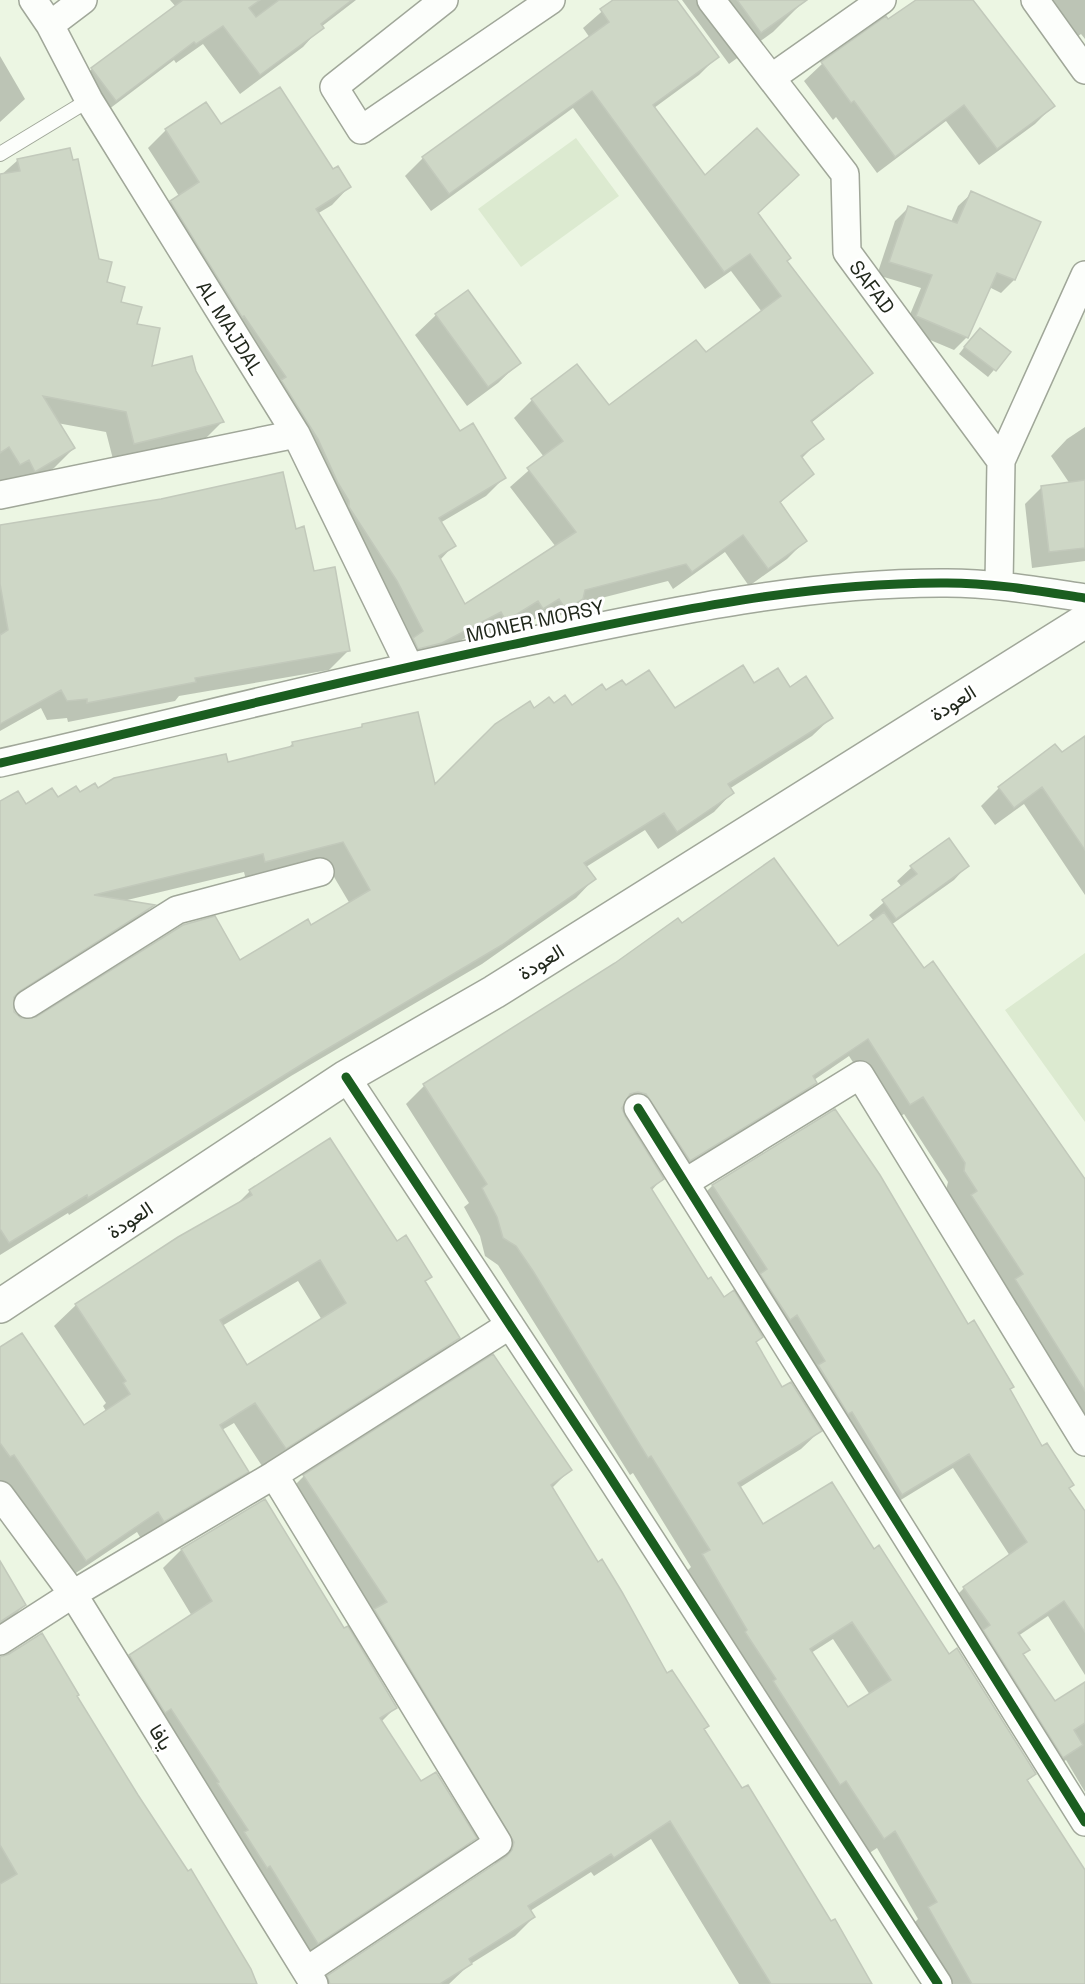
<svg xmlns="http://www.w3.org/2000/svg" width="1085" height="1984" font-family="'Space Grotesk',Vazirmatn,sans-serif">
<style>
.green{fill:#dcead0}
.shadow{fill:#0003;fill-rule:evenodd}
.building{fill:#ced7c6;stroke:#c2c9bb;stroke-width:1.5;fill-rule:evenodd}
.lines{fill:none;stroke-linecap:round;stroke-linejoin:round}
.lane-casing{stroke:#a0a799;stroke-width:16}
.street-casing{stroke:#a0a799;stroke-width:30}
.secondary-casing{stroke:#a0a799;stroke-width:36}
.lane{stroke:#fcfefb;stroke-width:14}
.street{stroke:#fcfefb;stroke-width:27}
.secondary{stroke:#fcfefb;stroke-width:33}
.cycleway-casing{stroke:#fff;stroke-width:13}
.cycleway{stroke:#1b5e20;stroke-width:9}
.labels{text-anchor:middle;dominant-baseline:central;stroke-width:6;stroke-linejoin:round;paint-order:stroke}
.street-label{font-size:20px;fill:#21281c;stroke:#fff}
</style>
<rect width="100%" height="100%" fill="#ecf6e3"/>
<!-- green -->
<path class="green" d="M576,138L619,196L521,267L478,209Z
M1085,953V1122L1005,1010Z"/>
<!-- shadow -->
<path class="shadow" d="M170,0H356L321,27L303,47L240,94L203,44L176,63L174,60L96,119L73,89L92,69L176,7Z
M615,0H675L717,57L699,75L654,108L704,177L757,213L785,262L871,373L853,390L811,423L822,438L801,459L812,473L779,504L805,541L787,559L749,586L725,552L673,589L668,581L574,605L547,626L540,616L524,626L519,618L488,638L482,629L423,661L396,657L332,520L153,220L179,196L148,148L166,130L220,126L332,171L349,187L332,205L317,214L460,433L504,478L486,496L440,523L454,545L440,560L465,606L556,547L510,487L544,457L514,418L532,400L577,366L609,408L706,354L762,312L731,271L705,289L573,108L431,211L405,176L423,158L590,38L583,28Z
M682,0H805L773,32L729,64Z
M919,0H971L1053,106L1035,124L979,165L946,121L877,173L836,117L833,120L804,81L822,64L886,18L888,21Z
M1038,0H1085V39L1081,34L1062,48Z
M0,56L25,99L0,122Z
M18,160L98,260L105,283L135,325L150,368L194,372L222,422L202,442L114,463L106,432L57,423L74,448L54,468L18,490L15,491L8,479L0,484V176Z
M972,193L1039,222L1014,280L1001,293L989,287L967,337L954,350L904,329L921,288L877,275L895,221L908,208L951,222L958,206Z
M436,315L519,363L498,383L467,406L415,335Z
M973,336L1009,352L988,377L959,354Z
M1085,427V561L1032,568L1025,504L1042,487L1070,484L1051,456L1067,439Z
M0,526L294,531L348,651L329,670L179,696L175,701L68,722L67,718L47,720L41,708L0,731Z
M754,685L789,689L831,718L812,736L729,789L732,793L714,812L658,849L645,830L586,867L594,879L576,898L482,964L291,1076L69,1215L68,1213L0,1255V803L25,806L226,763L288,748L293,743L359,730L362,726L434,787L534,710L553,705L572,707L606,692L626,687L674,710ZM324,860L350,904L311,927L240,962L36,1019L20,1020L11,1006L12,1001L135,923L152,906L123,901L244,872L246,880Z
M1085,738V895L1024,804L995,825L981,806L999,788L1061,754Z
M949,840L967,866L954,880L891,925L1085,1181V1437L954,1215L959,1210L946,1190L948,1182L904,1114L891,1122L849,1056L814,1080L815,1083L797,1101L671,1178L628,1112L623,1111V1117L662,1179L651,1191L708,1281L761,1337L755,1343L782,1389L820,1431L801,1449L739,1488L762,1526L873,1551L1035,1774L1026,1782L1085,1887V1984H943L911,1926L918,1919L877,1848L865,1856L684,1574L691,1567L633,1473L630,1475L498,1265L485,1256L480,1236L464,1207L469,1203L406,1104L424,1086L681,925L837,948L874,921L869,915L902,887L897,881L911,868ZM833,1639L870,1695L848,1709L811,1653Z
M835,1111L968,1326L1013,1387L1009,1390L1042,1448L1085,1513V1675L1048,1616L1018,1636L1028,1650L1022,1656L1055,1703L1085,1684V1792L1066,1760L1047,1772L949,1603L964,1588L1010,1556L953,1468L886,1509L697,1201L712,1186Z
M330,1140L396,1243L430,1277L424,1283L458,1338L436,1359L264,1469L234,1423L222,1430L247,1471L226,1493L143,1542L137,1532L64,1581L0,1487V1349L84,1427L106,1411L103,1406L106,1403L54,1326L76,1305L179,1238L235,1206L250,1191ZM298,1281L322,1320L247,1367L222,1326Z
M570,1470L551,1489L667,1675L707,1726L703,1730L872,1984H739L651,1839L594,1876L591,1872L530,1911L534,1917L515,1936L469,1965L449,1984H321L494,1866L495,1862L356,1630L285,1495L304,1476Z
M265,1501L343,1630L395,1708L381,1722L420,1783L475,1838L457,1856L299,1961L112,1674L130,1656L192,1616L163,1568L181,1550Z
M0,1564L25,1605L0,1628Z
M42,1635L75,1697L256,1984H0V1658Z"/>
<!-- building -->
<path class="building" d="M183,0H260L249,8L256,17L279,0H352L321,24L324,28L260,75L223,26L196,44L194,42L116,101L91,68Z
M613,0H677L719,57L653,105L705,175L757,128L799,175L758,213L791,258L787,261L873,373L811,421L824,439L801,456L814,474L780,502L807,541L768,569L743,535L692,572L686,564L585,590L583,599L566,610L559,599L543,609L538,601L506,621L501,612L442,643L418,649L413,638L423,631L397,581L349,507V501L338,483L318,439L281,380L286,377L244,316L242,317L170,201L199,182L165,129L206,102L221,124L280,87L333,169L338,166L351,187L316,209L460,431L473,423L506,478L439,518L456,546L439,556L465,604L576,532L527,468L563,441L531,399L577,364L609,405L696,340L706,352L781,296L750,254L724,272L592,91L449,194L422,157L609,22L600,9Z
M737,0H807L761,33Z
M916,0H973L1055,106L997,149L964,105L895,157L854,101L851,103L821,62L886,16L888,19Z
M70,148L73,160L78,159L99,259L112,262L107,282L125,287L121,302L142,307L137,324L160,328L152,366L192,356L196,371L224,422L134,444L126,412L43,396L75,448L35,472L29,460L20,465L9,447L0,453V174L20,171L17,159Z
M971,191L1041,222L1015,280L997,273L968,338L916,316L932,275L889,262L908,206L957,223Z
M468,290L521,363L488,387L435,314Z
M980,328L1011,352L996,371L964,347Z
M283,472L296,529L304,526L314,571L335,567L350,651L195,678L196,682L87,703V699L67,701L61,690L0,724V635L8,630L0,584V525L161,499Z
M1085,480V548L1049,552L1041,486Z
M743,665L754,683L778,668L790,687L806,676L833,718L728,784L734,793L677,832L664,813L584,863L596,879L502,945L312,1058L88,1198L87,1195L9,1243L0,1229V801L18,791L26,804L52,788L58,797L76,786L80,792L95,783L98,788L114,778L226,754L228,762L293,746L292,742L362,727V724L418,712L435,784L495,724L530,701L534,708L549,697L554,703L565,695L572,705L602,684L606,690L622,680L626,685L649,670L675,708ZM343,842L370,890L311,925L308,919L240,960L215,916L183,925L36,1017L21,1018L14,1012V997L20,991L155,905L94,895L263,854L265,862Z
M1085,736V850L1042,787L1014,808L998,787L1055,744L1062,752Z
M949,838L969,866L896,919L882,900L917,874L910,866Z
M774,858L838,946L884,912L924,968L933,961L1085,1179V1391L1015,1279L1023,1274L971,1195L977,1191L964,1171L965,1163L923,1097L910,1105L868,1039L813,1076L817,1083L690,1161L646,1094L638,1092L630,1094L622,1108L625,1116L664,1179L651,1188L708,1279L711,1277L724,1297L734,1290L763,1337L756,1342L782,1387L791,1382L822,1431L738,1483L763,1524L832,1482L874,1549L879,1545L949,1654L957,1648L1036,1774L1027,1780L1085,1870V1984H972L928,1907L937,1902L895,1831L884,1839L846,1781L840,1785L780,1692L773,1681L776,1679L745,1632L747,1630L702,1554L710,1550L651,1456L648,1458L533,1271L516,1246L503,1238L497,1217L482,1188L487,1184L423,1084L615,963L678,918L682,923ZM852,1622L891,1680L848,1707L810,1649Z
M835,1109L880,1175L968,1324L974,1320L1014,1387L1010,1389L1042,1446L1047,1443L1074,1485L1069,1488L1085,1511V1632L1064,1601L1018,1633L1030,1650L1023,1654L1055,1701L1085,1682V1723L1074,1730L1083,1745L1063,1758L983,1630L990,1625L963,1587L1027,1542L969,1454L902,1495L852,1412L848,1414L818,1365L825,1361L797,1315L790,1320L760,1274L767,1269L712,1185Z
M330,1138L397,1241L406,1235L432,1277L425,1281L460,1338L286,1449L255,1403L220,1425L249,1472L164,1522L158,1512L86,1561L14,1455L10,1457L0,1443V1347L22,1333L84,1425L130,1394L123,1383L126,1381L75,1304L178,1237L252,1195L249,1190ZM320,1260L346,1303L247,1365L220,1320Z
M493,1354L572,1470L551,1485L598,1562L602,1559L622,1592L667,1673L672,1670L709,1726L704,1729L742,1788L748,1785L831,1921L835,1919L872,1984H771L670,1821L614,1858L611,1854L528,1906L535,1917L469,1959L472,1964L440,1984H330L327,1976L507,1856L512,1850L514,1842L374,1609L387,1602L303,1475Z
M265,1499L344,1628L348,1626L397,1708L380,1718L421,1781L436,1772L477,1838L318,1944L270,1866L267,1868L244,1832L248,1830L217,1783L219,1782L171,1709L165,1713L129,1655L212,1601L181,1549Z
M0,1561L26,1605L0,1622Z
M42,1633L79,1695L77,1696L138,1795L188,1871L191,1869L251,1969L257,1984H0V1884L17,1874L0,1845V1657L9,1654Z"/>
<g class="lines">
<!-- lane casing -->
<g class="lane-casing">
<path id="lane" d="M0,154L89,100"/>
</g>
<!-- street casing -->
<g class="street-casing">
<path id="street" d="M33,0L50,25L89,100L296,434L409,666
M444,0L334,87L361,130L551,0
M711,0L845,174L847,252L1001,461L999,585
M1035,0L1085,70
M50,25L83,0
M771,78L882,0
M1001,461L1085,275
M0,495L296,434
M0,763C175,723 349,678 525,642C663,613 805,582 947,583C994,583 1039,591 1085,598
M28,1004L177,910L320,872
M346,1077L603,1466L938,1984
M638,1108L1085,1822
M686,1182L860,1075L1085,1442
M274,1475L498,1843L306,1971
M0,1495L73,1594L314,1984
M0,1641L73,1594L274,1475L510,1325"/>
</g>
<!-- secondary casing -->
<g class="secondary-casing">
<path id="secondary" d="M0,1306L346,1077L494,992L1085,621"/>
</g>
<!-- lane -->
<use href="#lane" class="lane"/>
<!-- street -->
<use href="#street" class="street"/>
<!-- secondary -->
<use href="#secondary" class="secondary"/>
<!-- cycleway casing -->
<g class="cycleway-casing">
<path id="cycleway" d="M0,763C175,723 349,678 525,642C663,613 805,582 947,583C994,583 1039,591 1085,598
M346,1077L603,1466L938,1984
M638,1108L1085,1822"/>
</g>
<!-- cycleway -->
<use href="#cycleway" class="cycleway"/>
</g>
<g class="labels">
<!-- street labels -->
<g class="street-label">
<text transform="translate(872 287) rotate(53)">SAFAD</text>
<text transform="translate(230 328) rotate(58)">AL MAJDAL</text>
<text transform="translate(535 621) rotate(-12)">MONER MORSY</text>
<text transform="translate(953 703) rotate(-32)">العودة</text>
<text transform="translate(541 962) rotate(-32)">العودة</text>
<text transform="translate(130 1220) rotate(-34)">العودة</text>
<text transform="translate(161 1737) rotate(58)">يافا</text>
</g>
</g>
</svg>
